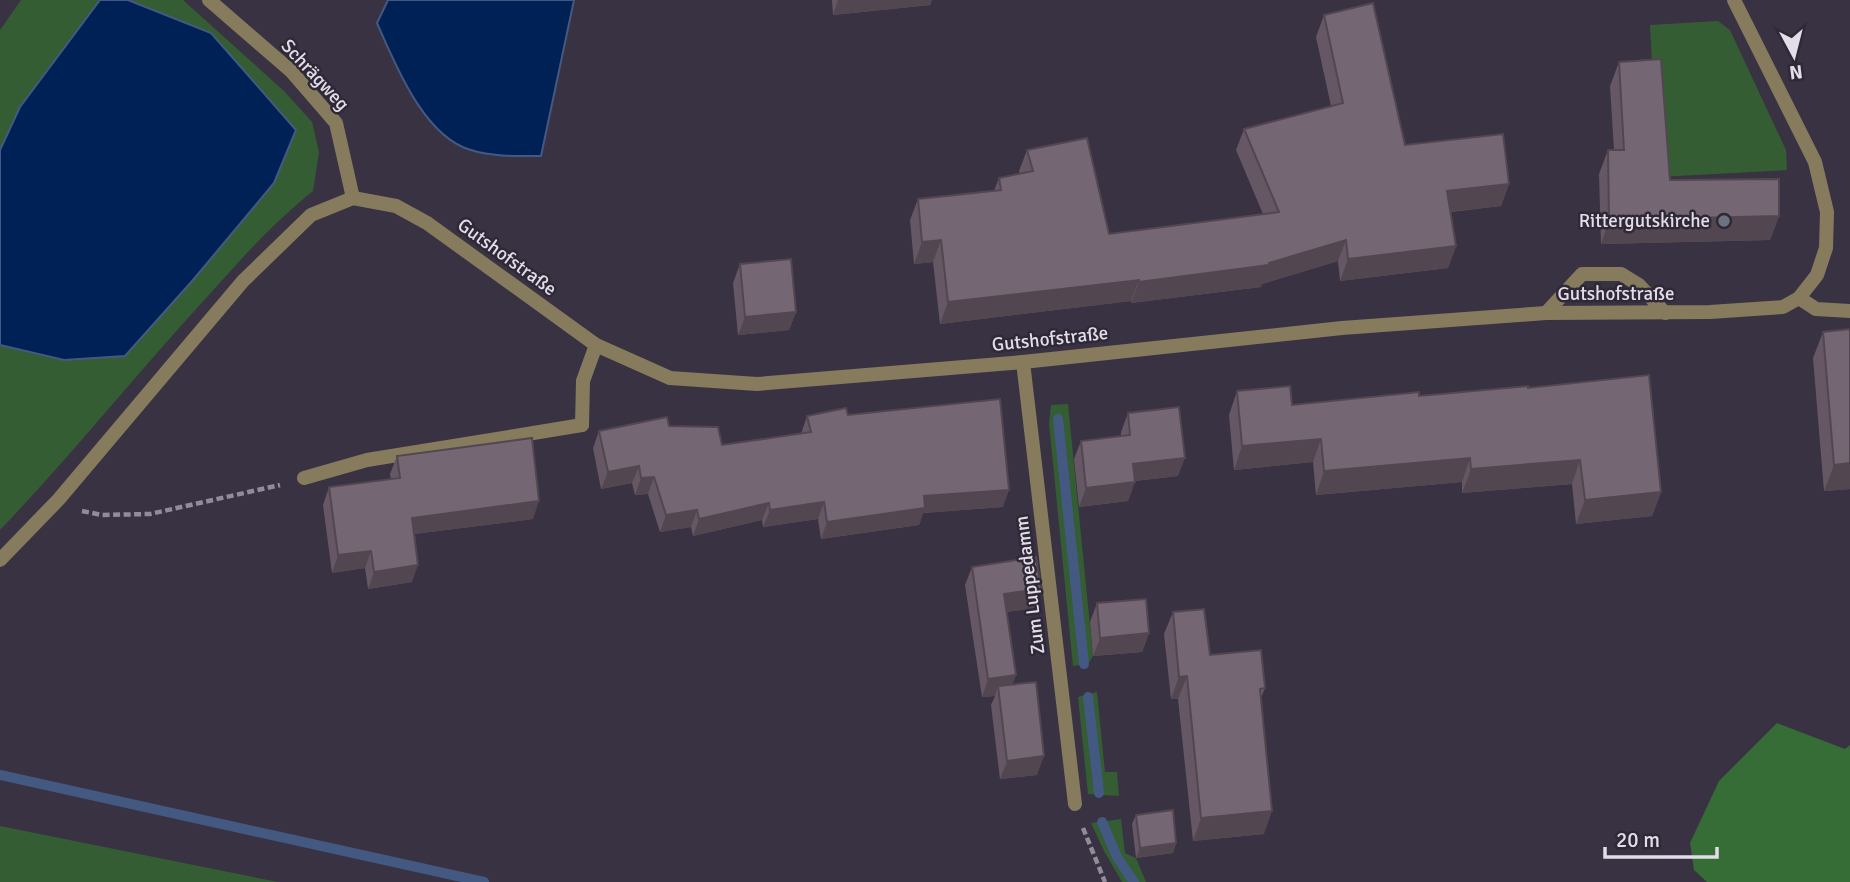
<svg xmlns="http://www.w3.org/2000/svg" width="1850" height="882" font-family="Signika,sans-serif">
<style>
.green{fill:#345d33}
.forest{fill:#366c36}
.water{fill:#002155;stroke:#445981;stroke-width:2}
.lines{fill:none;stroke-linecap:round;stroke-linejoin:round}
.stream{stroke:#445981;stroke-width:10}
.path{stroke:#928c99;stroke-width:4.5;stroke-dasharray:7 3.5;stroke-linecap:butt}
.service{stroke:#867b5d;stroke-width:14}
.minor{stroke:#867b5d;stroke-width:14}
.tertiary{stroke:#867b5d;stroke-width:14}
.wall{fill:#655864}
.shaded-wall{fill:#524751}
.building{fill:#756674;stroke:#524751;stroke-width:2}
.worship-dot{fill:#6b7280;stroke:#2f2837;stroke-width:2.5}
.labels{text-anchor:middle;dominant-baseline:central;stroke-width:5;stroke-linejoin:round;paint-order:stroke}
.street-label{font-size:19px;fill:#e2dde8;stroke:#2f2837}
.poi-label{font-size:19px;fill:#e2dde8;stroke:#2f2837;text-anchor:end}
</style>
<rect width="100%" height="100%" fill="#393242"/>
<!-- green -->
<path class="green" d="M21,0H183L285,92L312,122L319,152L313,191C273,223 242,258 208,296C137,373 72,455 0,530V30Z
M1718,21L1730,30L1786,150L1787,170L1658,177L1650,25Z
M1068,404L1093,656L1088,664L1073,666L1049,423L1051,405Z
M1097,692L1105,772H1117L1119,796L1088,794L1078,697Z
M1121,819L1125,853L1136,858L1146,882H1122L1104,851L1091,823Z
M0,826L278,882H0Z"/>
<!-- forest -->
<path class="forest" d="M1777,723L1845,749L1850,745V882H1707L1694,870L1690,843L1719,781Z"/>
<!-- water -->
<path class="water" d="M100,0H128L211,33L296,130L274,183L193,280L125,356L64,360L0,345V150L20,107Z
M388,0H574L541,156C517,156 494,157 471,150C424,137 395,64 377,23Z"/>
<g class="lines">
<!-- stream -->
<path class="stream" d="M1058,419L1084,664
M1088,697L1099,793
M0,775L484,882
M1102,822L1117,857L1134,882"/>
<!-- path -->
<path class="path" d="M82,511L102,515L150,514L280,485
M1083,828L1105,882"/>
<!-- service -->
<path class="service" d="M1546,313L1582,274H1621L1639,285L1665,313
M304,478L367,460L582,425"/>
<!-- minor -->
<path class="minor" d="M209,0L291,71L336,123L353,198
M1799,298L1816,309L1850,311
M1023,362L1075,804
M582,425L583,381L596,345"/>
<!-- tertiary -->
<path class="tertiary" d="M0,560L59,499L243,281L311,215L353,198L396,206L427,223L596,345L670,378L757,384L1023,362L1342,328L1546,313L1710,312L1783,307L1799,298L1817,275L1826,248L1827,212L1815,162L1734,0"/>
</g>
<!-- wall -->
<path class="wall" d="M832,0H932L930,5L833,15Z
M1324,15L1405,145L1509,184L1501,206L1451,212L1456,246L1448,268L1340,281L1338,261L1262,284L1261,287L1131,303V301L940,324L933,262L914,264L910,220L918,199L994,191L999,178L1020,174L1019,171L1027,150L1109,234L1263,214L1236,150L1244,129L1331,106L1316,37Z
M1619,62L1670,180L1779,216L1770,240L1601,244L1599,174L1608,150H1614L1610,86Z
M740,264L796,312L789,330L738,335L733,283Z
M1850,329V489L1824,491L1813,358L1823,332Z
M1528,388L1661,492L1652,516L1576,524L1572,484L1462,493V482L1316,495L1313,462L1234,470L1229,415L1237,391L1292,405Z
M1128,413L1178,476L1135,481L1128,501L1079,507L1074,459L1081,441L1121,436V432Z
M848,415L1003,507L923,513L919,525L821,539L818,519L763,527L762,520L693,536L691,527L660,532L648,494L635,495L632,483L601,489L593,448L599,431L669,426L722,445L801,434L807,416Z
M397,456L533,519L414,534L412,582L368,589L365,568L332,573L323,505L329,487L391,479L390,474Z
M972,567L1034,608L1007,612L1016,675L1012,684L1037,775L1000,779L991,705L995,696L982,697L965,585Z
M1097,603L1149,633L1142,652L1093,656L1090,622Z
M1173,612L1210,655L1265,688L1261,698L1264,834L1193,841L1178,699H1171L1164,634Z
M1136,815L1176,843L1173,853L1136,858L1132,824Z"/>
<!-- shaded-wall -->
<path class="shaded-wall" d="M838,0H932L930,5L833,15Z
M1509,184L1501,206L1439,213L1447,191Z
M1779,216L1770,240L1601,244L1609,220Z
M941,240L933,262L914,264L922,242Z
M1346,240L1338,261L1262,284L1261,287L1131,303L1139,282L1269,263Z
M1456,246L1448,268L1340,281L1348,259Z
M1139,280L1131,301L940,324L948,302Z
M796,312L789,330L738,335L745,317Z
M1321,439L1313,462L1234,470L1242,446Z
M1185,458L1178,476L1126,482L1133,464Z
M1470,458L1462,482L1316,495L1324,471Z
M1580,460L1572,484L1462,493L1471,469Z
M1850,463V489L1824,491L1834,465Z
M639,466L632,483L601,489L608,472Z
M654,477L648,494L635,495L641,478Z
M1135,482L1128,501L1079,507L1086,488Z
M1009,490L1003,507L923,513L919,525L821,539L827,522L924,496Z
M1661,492L1652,516L1576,524L1585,500Z
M539,501L533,519L406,535L412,518Z
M824,502L818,519L763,527L770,510Z
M769,503L762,520L693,536L699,519Z
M697,510L691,527L660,532L666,515Z
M371,551L365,568L332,573L338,555Z
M418,565L412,582L368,589L374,572Z
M1041,589L1034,608L998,613L1004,594Z
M1149,633L1142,652L1093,656L1100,638Z
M1016,675L1009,694L998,686L995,696L982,697L988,679Z
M1187,676L1178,699H1171L1179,677Z
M1044,756L1037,775L1000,779L1007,761Z
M1272,811L1264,834L1193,841L1201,818Z
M1176,843L1173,853L1136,858L1140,848Z"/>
<!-- building -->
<path class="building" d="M1373,3L1405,145L1503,134L1509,184L1447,191L1456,246L1348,259L1346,240L1269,263V265L1139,282V280L948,302L941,240L922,242L918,199L1001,190L999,178L1033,171L1027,150L1087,138L1109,234L1279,212L1244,129L1343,103L1324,15Z
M1661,59L1670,180L1779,179V216L1609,220L1608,150H1624L1619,62Z
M791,259L796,312L745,317L740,264Z
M1850,329V463L1834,465L1823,332Z
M1649,375L1661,492L1585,500L1580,460L1471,469L1470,458L1324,471L1321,439L1242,446L1237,391L1290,386L1292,405L1419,392V396L1528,386V388Z
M1000,399L1009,490L924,496L925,508L827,522L824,502L770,510L769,503L699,519L697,510L666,515L654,477L641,478L639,466L608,472L599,431L667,417L669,426L718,427L722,445L811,432L807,416L846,408L848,415Z
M1179,407L1185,458L1133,464L1135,482L1086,488L1081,441L1130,435L1128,413Z
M532,438L539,501L412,518L418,565L374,572L371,551L338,555L329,487L400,478L397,456Z
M1036,557L1041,589L1004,594L1016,675L988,679L972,567Z
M1146,599L1149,633L1100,638L1097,603Z
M1204,609L1210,655L1261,650L1265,688L1260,689L1272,811L1201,818L1187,676L1179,677L1173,612Z
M1036,682L1044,756L1007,761L998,686Z
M1173,810L1176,843L1140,848L1136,815Z"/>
<!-- markers -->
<circle class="worship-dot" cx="1724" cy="221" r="7"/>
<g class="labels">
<!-- street labels -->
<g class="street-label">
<text transform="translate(315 75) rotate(47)">Schrägweg</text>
<text transform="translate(507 257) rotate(36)">Gutshofstraße</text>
<text x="1616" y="294">Gutshofstraße</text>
<text transform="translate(1050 339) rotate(-6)">Gutshofstraße</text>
<text transform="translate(1030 585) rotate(-97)">Zum Luppedamm</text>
</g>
<!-- poi labels -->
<g class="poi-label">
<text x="1710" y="221">Rittergutskirche</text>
</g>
</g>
<!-- north arrow -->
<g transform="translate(1794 56) rotate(173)" stroke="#2f2837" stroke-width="5" paint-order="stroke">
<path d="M0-5L12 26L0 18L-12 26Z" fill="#e2dde8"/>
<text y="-10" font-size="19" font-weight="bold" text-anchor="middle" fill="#e2dde8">N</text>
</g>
<!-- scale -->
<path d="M1605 847v10h112v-10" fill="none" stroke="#e2dde8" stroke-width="3.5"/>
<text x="1616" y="847" font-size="21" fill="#e2dde8" stroke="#2f2837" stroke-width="5" paint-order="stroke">20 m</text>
</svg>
